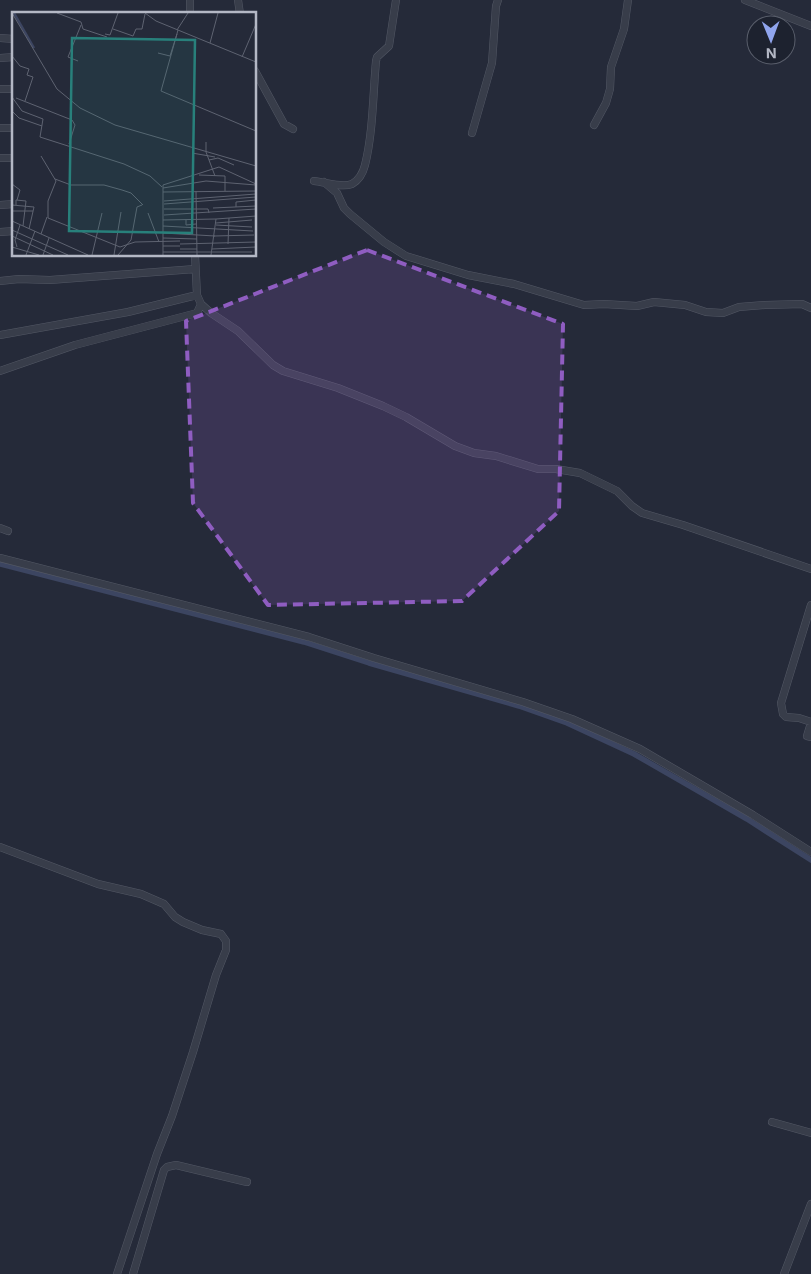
<svg xmlns="http://www.w3.org/2000/svg" width="811" height="1274" font-family="Inter,sans-serif">
<style>
.lines{fill:none;stroke-linecap:round;stroke-linejoin:round}
.canal{stroke:#3c4561;stroke-width:5.5}
.minor-casing{stroke:#535865;stroke-width:8}
.minor{stroke:#383d4a;stroke-width:7}
.marked{fill:#8f5dc1;fill-opacity:0.2;stroke:#8f5dc1;stroke-width:4;stroke-dasharray:10 6;stroke-linejoin:round}
.inset-river{fill:none;stroke:#3c4561;stroke-width:2.5}
.inset-road{fill:none;stroke:#5e6371;stroke-width:1}
.view{fill:#28807b;fill-opacity:0.15;stroke:#28807b;stroke-width:2.5}
.inset-edge{fill:none;stroke:#b4b8c5;stroke-width:2.5}
</style>
<rect width="100%" height="100%" fill="#252a39"/>
<g class="lines">
<!-- canal -->
<path class="canal" d="M0,564L304,642L369,663L519,706L567,723L634,754L747,819L811,860"/>
<!-- minor casing -->
<g class="minor-casing">
<path id="minor" d="M238,0L240,14
M745,0L811,26
M190,14V0
M0,38L14,39
M0,58L14,57
M255,71L284,124L293,129
M0,89H14
M594,125L606,103L610,89L611,67L624,29L628,0
M0,128H14
M472,133L492,63L496,6L498,0
M0,158H14
M314,181C325,182 342,188 352,184C359,180 363,173 365,165C373,133 373,94 376,61L377,57L389,46L396,0
M324,182L337,193L344,208L350,214L384,242L406,256L468,275L514,284L584,305L604,304L637,306L654,302L685,305L706,312L723,313L739,307L765,305L802,304L811,308
M0,205L14,204
M0,232L14,231
M0,281L19,279L50,280L195,269
M201,304L211,313L238,331L273,365L283,371L338,388L383,406L406,417L455,446L474,453L496,456L538,469H556L580,473L617,491L632,506L642,513L683,525L811,569
M0,335L128,312L197,295
M0,371L75,345L197,313L201,304L197,295L195,255
M0,528L8,531
M0,558L309,637L374,658L523,702L572,719L640,749L753,815L811,852
M811,605L781,703L783,714L786,717L799,718L811,722
M811,723L807,736L811,737
M0,847L98,884L141,894L164,904L175,917L183,922L202,930L221,934L226,941V950L216,975L193,1052L172,1116L157,1154L117,1274
M772,1122L811,1133
M133,1274L164,1170L167,1167L176,1165L247,1182
M784,1274L811,1204"/>
</g>
<!-- minor -->
<use href="#minor" class="minor"/>
</g>
<!-- marked area -->
<path class="marked" d="M367,250L563,324L559,511L462,601L268,605L193,503L186,321Z"/>
<!-- overview -->
<g transform="translate(12 12)">
<rect width="244" height="244" fill="#252a39"/>
<path class="inset-river" d="M2,1L22,36"/>
<path class="inset-road" d="M0,1L45,77L68,96L103,113L244,154M45,1L69,10L71,17L95,25M133,1L144,9L244,50M101,17L121,24L124,17H130L133,2M165,18L176,1M166,18L149,79L244,119M93,22L98,23L106,1M198,31L206,1M146,41L158,44L165,22M0,44L8,54L17,57L15,63L21,65L13,89M230,45L244,12M66,49L56,45L69,13M0,85L10,99L31,107L28,125L112,152L138,164L150,175M4,86L60,108L63,113L57,132M0,99L7,106L30,114M194,130V140L203,164M180,141L203,145M29,144L44,169L36,189V206L108,235L123,230L168,229M197,148L206,146L222,153M187,163L213,164V179M43,167L59,173H92L110,178L119,181L131,193M0,172L8,178L5,188M151,176L194,169L244,173M184,179L185,243M151,180L244,179M152,189L244,182M152,192L244,185M0,193L22,195L17,217M4,193V188L14,189L11,214M224,195V190L244,188M201,196L244,194M152,197H196L197,201M0,199H21M136,201L147,230M152,203L244,197M151,208L204,207M174,208V213L184,212M0,209L76,243M204,211L240,208M204,213L240,215M151,214L241,219M0,218L56,243M151,221L203,224M29,222L35,205M0,224L41,243M202,224L242,223M151,226L185,227M168,232L244,230M216,232L217,206M151,234H168M0,235L27,243M5,235L3,228L8,213M168,237H185M200,237L244,235M151,240H240M14,243L23,219M31,243L37,226M80,243L90,201M102,243L109,200M106,243L119,228L125,195L130,193M151,243V173L207,155L244,172M199,243L204,207L244,204"/>
<path class="view" d="M60,26L183,28L180,221L57,219Z"/>
<rect width="244" height="244" class="inset-edge"/>
</g>
<!-- north arrow -->
<g transform="translate(771 40) rotate(179)"><circle r="24" fill="#1d222f" stroke="#595e6b"/>
<path d="M0-4L9 19L0 12L-9 19Z" fill="#90a5ee"/>
<text y="-8" font-size="14" font-weight="bold" text-anchor="middle" fill="#b4b8c5">N</text>
</g>
</svg>
